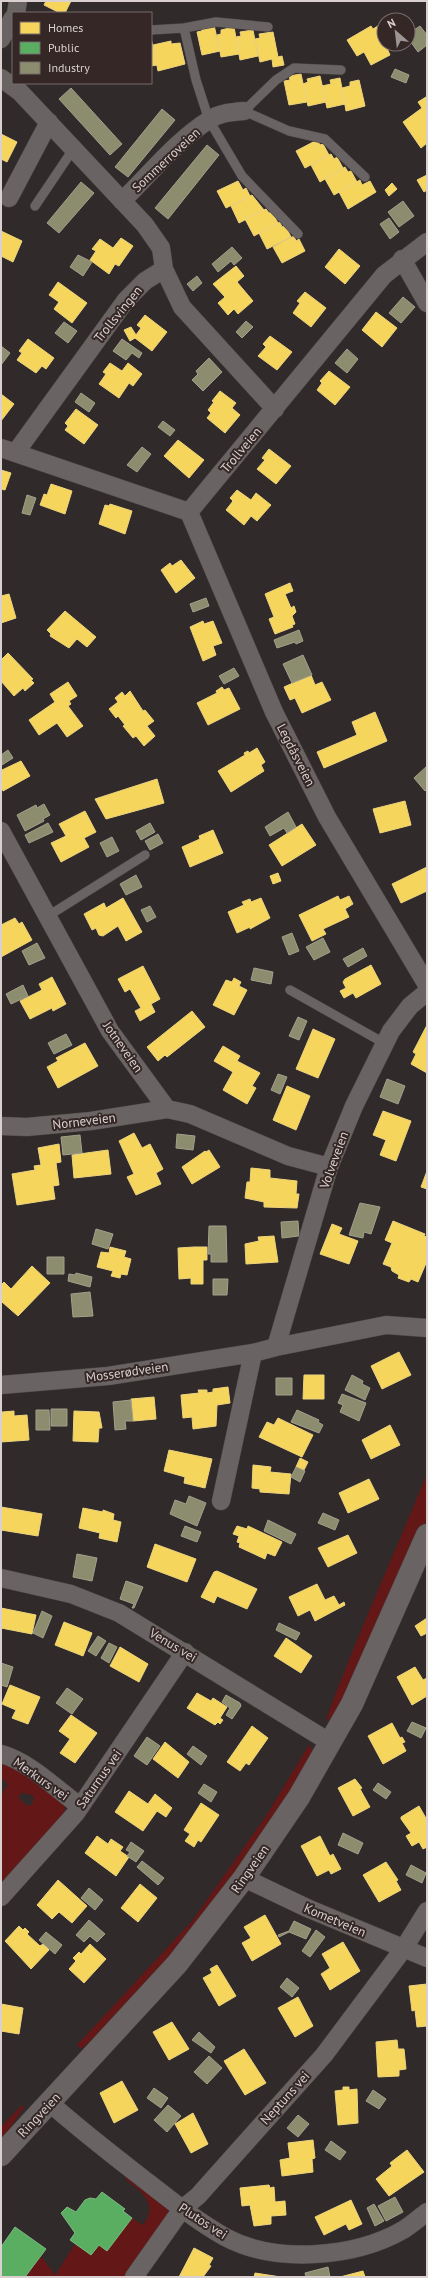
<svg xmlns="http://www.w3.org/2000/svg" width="428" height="2278" font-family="'PT Sans',sans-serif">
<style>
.green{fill:#631717;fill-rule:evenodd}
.homes{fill:#f6d55c;stroke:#edd47e}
.public{fill:#5aae61;stroke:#80b882}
.industry{fill:#8c8c6e;stroke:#a3a08b}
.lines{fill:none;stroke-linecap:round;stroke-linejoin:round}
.service-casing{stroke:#4b4544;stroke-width:10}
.minor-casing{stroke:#4b4544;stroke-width:19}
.secondary-casing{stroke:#4b4544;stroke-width:23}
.service{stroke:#696463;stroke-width:9}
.minor{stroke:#696463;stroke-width:18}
.secondary{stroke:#696463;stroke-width:22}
.labels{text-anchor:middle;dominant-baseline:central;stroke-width:4;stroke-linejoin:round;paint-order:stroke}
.street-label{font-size:13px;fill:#d9d0cf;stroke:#342726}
</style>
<rect width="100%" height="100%" fill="#302a2a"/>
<!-- green -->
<path class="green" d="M427,1474V1524L405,1588L337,1713L325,1722C356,1638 393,1557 427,1474Z
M309,1745L314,1752L277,1816L199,1921L115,2019L81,2049L77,2045L192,1921L266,1816Z
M1,1761L32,1778L65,1804L64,1816L1,1890V1796L8,1784L1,1778ZM22,1793L32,1795L34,1799L32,1804L27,1806L18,1797Z
M21,2106H25L1,2141V2127Z
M128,2175L166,2204L170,2216L126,2277H25L41,2256L55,2275L75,2244L91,2255L99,2245L107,2251L132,2218L143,2225C159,2204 142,2192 125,2179Z"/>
<!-- homes -->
<path class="homes" d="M46,1H71L65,13H60L44,5Z
M381,24L384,29V44H390L386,46L390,55L371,65L364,52L357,56L347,40L371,26L373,29Z
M214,25L220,51L202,55L197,32L202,31L201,28Z
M234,27L239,54L221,57L217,35L221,34V30Z
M253,30L258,56L240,60L236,37L241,36L240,32Z
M273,32L278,57L282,56L284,65L273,67L272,59L260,62L255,39L260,38L259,34Z
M151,38L157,65L151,66Z
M171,41V44L180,43L185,64L158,71L153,45Z
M301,74L307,102L289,105L284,81L290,80L289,76Z
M320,76L326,102L308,106L303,84L308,82L307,79Z
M340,78L345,104L327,108L322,86L331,84L330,80Z
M359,80L365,106L346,111L342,88L350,86V82Z
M426,97L427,143L421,148L403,122L422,108L418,102Z
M1,134L17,142L7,162L1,159Z
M317,140L320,145L323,144L329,155L305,168L296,151Z
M331,154L334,159L337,157L343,168L320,182L311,165Z
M345,167L348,172L351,171L357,182L334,195L325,179Z
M427,175V190L424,192L417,180Z
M360,180L362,185L370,181L376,192L348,209L339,192Z
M238,181L243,190L246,188L250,196L226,208L217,191Z
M392,183L397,189L389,196L385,190Z
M252,195L264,210L239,223L231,206Z
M266,209L269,213L272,212L278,223L254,236L245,219Z
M280,222L282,227L285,225L291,237L267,249L259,233Z
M1,231L22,241L13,262L1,256Z
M294,236L296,241L299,239L305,251L282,263L273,247Z
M121,238L133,246L119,266L115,264L109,274L90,260L96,251L92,249L100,239L113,248Z
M339,249L360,266L345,284L325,267Z
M236,266L244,276L237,282L253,301L238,314L234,309L228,315L218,303L225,297L213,284Z
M58,282L87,303L72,323L54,309L59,302L49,295Z
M305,292L326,308L311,327L293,313L300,303L297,301Z
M376,312L397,328L382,347L362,330Z
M145,315L167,332L152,351L135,338L130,341L124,330L131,327L136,335L141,328L137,325Z
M270,336L292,352L277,370L258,356L266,347L263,344Z
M28,339L54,358L46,369L42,366L36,373L17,360L22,353L19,351Z
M110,363L122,371L128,363L142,374L133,386L129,383L119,398L99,384L106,374L103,372Z
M329,371L350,387L335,405L317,390L322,383L320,381Z
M220,391L236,403L232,408L240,415L225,433L207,418L211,413L208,410L214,402L212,401Z
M1,394L14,404L1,421Z
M76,409L98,425L84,444L65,430L68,426L65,423Z
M178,440L204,460L189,478L164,456Z
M269,449L291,466L276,484L257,469L265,460L262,458Z
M1,470L11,473L5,490L1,489Z
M51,484L72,491L65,514L40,505L44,494L47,495Z
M237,490L251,500L256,493L271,505L257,521L251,516L244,525L226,510L233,501L230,498Z
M110,504L132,511L125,534L99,524L105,505L109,506Z
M181,560L195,578L176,593L161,570L170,563L172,566Z
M290,583L293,591L285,594L291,608L294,606L296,612L292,616L295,624L292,625L293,627L275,634L269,619L274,617L265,594Z
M9,594L16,618L1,623V596Z
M65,611L96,637L87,647L77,639L69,648L50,636L51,634L47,630Z
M203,621L204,624L213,621L222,643L213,646L216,655L203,661L190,627Z
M8,653L33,679L31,680L34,683L25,691L23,688L14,696L1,681V660Z
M311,675L315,685L322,682L331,700L302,713L295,698L290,700L284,687Z
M68,682L77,696L69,701L71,704L68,706L83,726L67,737L57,723L39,735L29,720L55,702L50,694Z
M222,687L224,690L229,688L240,709L208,725L197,703L217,693L216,691Z
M130,691L143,711L145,710L154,721L147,726L155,736L144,746L136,736L133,738L123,726L125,725L118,716L116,718L109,709L118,702L115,698L122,692L125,696Z
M375,712L387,741L324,768L317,752L357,735L352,722Z
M257,748L265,762L261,765L264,771L231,792L218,771L245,755L244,753L248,751L249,753Z
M21,761L30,776L3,791L1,787L2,770Z
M157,779L164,803L106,819L95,799Z
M405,801L411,825L380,833L373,809Z
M85,811L96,832L84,838L89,847L61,862L51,843L66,836L59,824Z
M302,824L316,845L282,866L269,845Z
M213,830L223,853L190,867L182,847L200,839L199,836Z
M427,867V891L401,903L392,884Z
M278,873L281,881L273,884L270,876Z
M338,896L340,900L349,896L353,904L345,909L349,917L323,929L326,934L312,941L299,915Z
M123,898L142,932L126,941L118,926L103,936L99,935L96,928L92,930L84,914L104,903L106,908Z
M261,898L270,918L250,929V927L237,933L228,912L244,905L242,902L250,899L251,902Z
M15,918L19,924L22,922L32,940L1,957V925Z
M371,965L381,984L356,998L353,993L344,998L340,991L346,988L343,982L345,979Z
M143,966L160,999L151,1004L155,1012L140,1021L135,1011L141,1008L130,989L125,992L118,979Z
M52,977L66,1004L53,1011L52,1008L30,1019L20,1001L42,990L39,984Z
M234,978L241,982L239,986L247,990L234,1015L213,1005L226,980L232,982Z
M192,1011L205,1027L167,1057L165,1055L158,1061L147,1047Z
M427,1025V1073L411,1064L416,1054L413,1052Z
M313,1029L335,1039L318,1078L296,1069Z
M85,1043L98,1066L58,1088L47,1067L58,1061L56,1058Z
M223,1046L240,1056L237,1061L260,1073L252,1086L256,1088L247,1104L223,1090L233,1072L214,1061Z
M287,1086L310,1096L296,1130L273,1120Z
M383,1111L411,1121L396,1161L380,1155L386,1140L373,1135Z
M134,1133L142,1148L150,1144L163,1169L156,1173L161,1184L136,1195L127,1177L134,1174L119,1141Z
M59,1144L61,1162L56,1163L59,1185L53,1186L55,1199L17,1205L12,1174L35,1170L34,1166L41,1165L38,1148Z
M108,1150L111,1174L74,1178L72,1155Z
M209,1150L220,1167L192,1184L182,1167L205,1151L206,1152Z
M251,1168L270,1170V1178L297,1181L296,1194H299L297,1208L264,1207V1202L245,1198L247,1182H250Z
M427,1171V1189L421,1187Z
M393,1221L425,1234L424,1236L427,1237V1261L418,1282L411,1279L409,1282L398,1278L399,1275L392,1271L391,1267L383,1264L392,1243L385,1240Z
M332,1224L342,1228L339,1234L358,1241L349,1264L320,1254Z
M274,1236L278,1262L246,1264L245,1244L259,1241L258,1237Z
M110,1247L126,1251L124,1257L131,1259L127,1275L121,1274L120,1278L111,1276L113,1271L97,1267L101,1252L109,1253Z
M194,1247H207V1260H203V1284H191V1278L179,1279L178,1248Z
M32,1266L50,1283L18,1316L2,1302L1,1285L4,1282L11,1289Z
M399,1352L411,1375L382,1389L371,1366Z
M304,1375H324V1399H303Z
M228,1387L230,1403L217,1405L216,1426L193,1429L192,1417L183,1418L181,1395L199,1393L198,1390H207V1393L213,1392V1389Z
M154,1397L156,1419L133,1421L131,1399Z
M14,1411V1416L27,1415L29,1440L1,1442L2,1412Z
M74,1411L99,1412L102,1428H99L98,1442L73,1441Z
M278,1418L313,1435L302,1457L259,1437L267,1422L274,1425Z
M390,1425L400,1445L371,1459L362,1440Z
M169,1450L212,1459L205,1488L184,1483L185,1477L164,1471Z
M300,1458L308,1462L304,1470L296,1467Z
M253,1465L271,1467L270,1472L291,1474L289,1494L260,1492V1489L252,1488Z
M369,1479L379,1499L348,1513L339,1493Z
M1,1507L42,1514L38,1536L1,1530Z
M83,1508L103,1512V1510L114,1514L113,1520L121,1522L117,1542L99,1538L100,1533L79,1528Z
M237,1526L247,1529L248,1526L282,1542L275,1556L267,1553L265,1559L239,1547L240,1543L237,1542L239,1536L233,1534Z
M348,1535L357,1553L328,1567L318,1548Z
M155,1544L196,1559L187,1582L147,1567Z
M217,1571L257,1589L247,1609L217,1596L214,1603L201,1597L214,1572Z
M317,1584L325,1600L334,1596L339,1605L344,1602L345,1605L315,1621L310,1610L298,1616L289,1597Z
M1,1608L36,1615L32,1634L1,1628Z
M427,1618V1633L421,1636L415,1626Z
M64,1622L92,1633L83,1656L55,1645Z
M286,1638L312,1656L301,1673L274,1656Z
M120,1647L148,1664L139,1682L110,1666Z
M415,1667L423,1680L427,1678V1696L412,1705L397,1677Z
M10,1685L40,1697L28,1724L12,1718L16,1710L2,1704Z
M197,1693L211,1701L213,1698L227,1707L220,1718L223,1720L220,1724L218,1722L215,1725L187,1708Z
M71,1715L97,1733L75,1763L60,1753L70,1739L59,1731Z
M392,1723L400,1738L402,1737L405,1742L402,1743L406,1751L383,1764L368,1736Z
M252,1726L268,1738L249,1765L246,1763L240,1771L227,1762Z
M165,1742L189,1762L178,1778L153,1759Z
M355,1779L362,1788L360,1789L370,1807L353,1816L338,1788Z
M129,1791L148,1804L155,1794L172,1808L166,1817L157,1811L143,1831L115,1812Z
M201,1803L219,1815L201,1842L198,1840L194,1847L185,1841L190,1834L184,1830Z
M419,1806L427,1820V1847L423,1849L419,1842L412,1846L406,1836L411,1833L401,1819V1817Z
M97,1836L108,1844L111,1839L123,1847L120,1851L129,1857L116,1876L85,1853Z
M320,1836L330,1856L333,1854L341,1869L331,1874L329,1870L317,1876L301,1846Z
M386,1862L398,1880L396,1881L401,1890L379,1902L363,1875Z
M58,1880L87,1906L72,1923L59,1912L52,1919L37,1905Z
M140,1884L157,1898L138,1922L121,1908Z
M265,1915L281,1944L252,1961L242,1943L251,1938L244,1927Z
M19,1926L23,1930L25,1928L29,1932L27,1934L40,1946L43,1944L49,1950L31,1969L5,1941Z
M343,1942L360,1971L330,1990L321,1974L330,1968L322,1954Z
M90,1944L106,1959L84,1983L69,1969L76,1961L73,1958L79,1952L81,1954Z
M217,1965L236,1996L219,2006L203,1978L212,1973L210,1969Z
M427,1984V2026L417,2027L415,2010L412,2011L409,1986Z
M298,1997L313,2026L295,2037L278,2008Z
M1,2004L23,2008L19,2034L1,2031Z
M172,2022L189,2049L169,2060L153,2032Z
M397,2040L398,2049H404L406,2069L399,2070V2076L378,2077L376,2042Z
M244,2049L266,2083L245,2095L224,2061Z
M122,2081L138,2110L114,2123L100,2093Z
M343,2087H349V2090L357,2089L358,2123L338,2125L335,2091L343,2090Z
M193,2113L208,2144L191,2153L175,2124Z
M313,2140L315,2158L312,2159L313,2172L282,2176L280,2160L290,2158L288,2143Z
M407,2150L424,2172L389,2196L376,2179L392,2166L390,2163Z
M269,2185L270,2188L274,2187L275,2202L285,2201L286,2215L271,2216V2224L254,2226L250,2205L242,2206L240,2188Z
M351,2200L362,2224L349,2230L346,2224L324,2235L315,2217Z
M194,2248L213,2258L209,2265L211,2266L203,2277H179Z
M363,2271L365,2277H340Z
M255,2273L281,2277H254Z"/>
<!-- public -->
<path class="public" d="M102,2192L125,2209L123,2211L132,2218L107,2251L99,2245L91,2255L70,2240L75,2233L61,2213L67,2207L76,2212L85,2200L90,2198L96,2199Z
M15,2227L46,2249L25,2277H1V2247Z"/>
<!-- industry -->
<path class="industry" d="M420,26L427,35V45L418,52L408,38V34Z
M395,69L409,75L406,83L391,77Z
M71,88L122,144L110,155L59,99Z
M162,109L175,120L128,177L115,167Z
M207,145L219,155L168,219L155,208Z
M81,182L94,193L59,233L47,223Z
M403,201L414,216L399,227L388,212Z
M389,218L399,232L390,239L380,224Z
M232,247L242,258L234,265L231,261L218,272L212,264Z
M78,255L92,262L83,276L70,267Z
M197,276L202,283L193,291L187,284Z
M403,297L415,307L401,323L389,313Z
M246,321L253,327L242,338L236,332Z
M64,322L77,331L68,343L55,333Z
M122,339L142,353L139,358L132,353L126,360L113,351Z
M1,346L10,353L1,365Z
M347,349L358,359L347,373L335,363Z
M209,358L222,372L203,391L192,380L198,374L196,371Z
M81,393L95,403L89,412L75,402Z
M163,421L175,430L170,436L158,427Z
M142,447L151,454L137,472L127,465Z
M27,495L36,498L30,515L22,513Z
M206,598L209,606L193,612L190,604Z
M299,630L303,641L296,644L295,642L277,648L274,640Z
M303,655L312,675L292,683L283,664Z
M234,668L239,676L224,684L219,676Z
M8,750L13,758L2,765L1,755Z
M427,766V789L425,791L414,778Z
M44,804L50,815L43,819L44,821L25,831L17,815L36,805L37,808Z
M288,812L296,827L287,833L284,828L270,836L265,827Z
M48,823L53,832L29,843L25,835Z
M150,823L155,832L141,840L136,831Z
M158,834L163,843L150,850L145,841Z
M112,837L119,851L107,857L100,843Z
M136,875L142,887L126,895L120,884Z
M150,906L156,917L147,922L141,910Z
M292,933L299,951L289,955L282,937Z
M323,938L330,952L314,960L306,947Z
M37,943L45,958L29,965L22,951Z
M363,948L367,956L348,967L343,959Z
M254,968L273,972L271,984L251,980Z
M23,985L28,996L11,1004L6,994Z
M298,1017L307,1021L299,1040L289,1036Z
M66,1034L72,1045L54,1054L48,1043Z
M278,1074L287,1077L280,1094L271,1090Z
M387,1079L405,1086L398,1104L380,1097Z
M177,1134L195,1136L193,1150L176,1148Z
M80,1135L82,1153L63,1155L61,1137Z
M360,1203L380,1207L371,1234L364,1232L363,1238L349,1235Z
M298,1221L299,1236L282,1238L281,1222Z
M209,1226H226L227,1262H211V1254H208Z
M96,1229L113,1234L108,1249L92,1244Z
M47,1257H64V1274H47Z
M76,1273L92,1277L90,1287L68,1281L69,1274L75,1275Z
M213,1279H228L227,1295H213Z
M90,1292L93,1316L73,1317L71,1294Z
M352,1375L363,1381L362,1384L370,1388L365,1400L345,1390Z
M276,1378H292V1395H276Z
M342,1394L366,1403L359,1421L340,1412L343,1405L338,1403Z
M131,1400L133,1421H125L126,1429L115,1430L113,1402Z
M51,1409H67V1426H51Z
M36,1410H49L50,1430H36Z
M297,1410L319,1420L318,1422L323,1425L319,1433L291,1422Z
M296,1467L305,1471L300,1482L291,1477Z
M189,1496L206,1503L197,1526L170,1514L175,1500L186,1504Z
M323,1513L339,1520L335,1530L318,1523Z
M268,1520L296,1534L291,1544L264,1531Z
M185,1526L201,1532L197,1542L181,1536Z
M77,1554L97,1558L92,1581L73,1577Z
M126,1581L143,1587L134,1608H132L134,1604L120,1599Z
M42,1611L52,1616L43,1638L33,1633Z
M279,1623L300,1633L296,1640L276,1630Z
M98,1636L106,1641L96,1656L88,1651Z
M109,1643L117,1647L109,1663L101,1658Z
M1,1663L13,1667L7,1687L1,1685Z
M67,1688L83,1699L72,1714L56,1703Z
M226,1695L240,1703L241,1706L232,1719L226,1715L230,1708L222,1702Z
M412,1722L426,1728L421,1738L407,1731Z
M147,1737L160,1746L147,1765L134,1756Z
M193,1746L207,1756L201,1765L187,1754Z
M378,1783L391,1792L386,1799L373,1790Z
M204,1784L217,1792L211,1802L198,1793Z
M343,1833L363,1843L358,1854L338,1845Z
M131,1842L144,1851L136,1862L127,1856L130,1852L126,1850Z
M142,1861L164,1878L158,1885L137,1867Z
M411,1865L426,1873L422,1883L406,1875Z
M89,1888L103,1900L95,1910L81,1898Z
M89,1920L105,1934L97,1942L90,1936L84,1942L76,1935Z
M294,1921L311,1929L306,1939L289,1932L279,1937L278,1935L289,1931Z
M316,1930L325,1937L310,1957L302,1951Z
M46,1932L62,1945L55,1954L39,1940Z
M287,1978L299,1988L292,1997L280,1987Z
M199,2032L215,2047L211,2053L192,2040Z
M209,2056L222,2068L207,2084L194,2072Z
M154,2088L168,2098L161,2108L147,2098Z
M373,2090L386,2099L379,2109L366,2101Z
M168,2105L181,2116L167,2132L154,2120Z
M298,2115L309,2124L298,2137L287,2128Z
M331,2141L346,2152L340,2160L325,2150Z
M395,2197L403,2212L386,2221L378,2206Z
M374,2204L384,2221L375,2226L367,2208Z
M328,2267L330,2277H306L305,2273Z"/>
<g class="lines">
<!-- service casing -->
<g class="service-casing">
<path id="service" d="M184,28L196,80L209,120L242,176L298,234
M151,30L184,28L216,22L268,27
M341,70L294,68L276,80L244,111L289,131L325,139L365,177
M35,206L74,148
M48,916L145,855
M290,990L384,1043"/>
</g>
<!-- minor casing -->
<g class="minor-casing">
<path id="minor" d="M16,13L18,1
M1,39L13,18
M1,78L20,92L145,225L161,248L164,269L182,307L275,409
M9,198L49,122
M122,201C150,174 176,141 209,120C219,113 232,112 244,111
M402,259L427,303
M1,448L189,512L384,275L427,242
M16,452L126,300L145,281L164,269
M189,512L274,712L327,817L427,985
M1,831L110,1031L167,1109
M1,1126L27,1127L91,1121L167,1109L190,1114L288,1156L329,1167
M276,1347L329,1167L354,1106L391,1031L410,1006L427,992
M1,1385L108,1376L253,1353L276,1347L386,1325L427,1328
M221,1501L253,1353
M1,1578L71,1594L119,1613L331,1743
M1,1754C30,1762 56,1789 80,1806
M244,1878L307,1908L427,1958
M1,1897L76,1813L185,1652
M50,2103C79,2129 110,2153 141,2177C168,2198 195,2220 225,2237C275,2264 354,2258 403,2230C411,2225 419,2218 427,2212
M134,2277L182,2209L198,2196L324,2055L404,1948L427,1911"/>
</g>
<!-- secondary casing -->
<g class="secondary-casing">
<path id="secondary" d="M1,2155L177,1964L244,1878L299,1797L352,1704L427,1535"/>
</g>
<!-- service -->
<use href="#service" class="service"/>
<!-- minor -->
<use href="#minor" class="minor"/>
<!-- secondary -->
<use href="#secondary" class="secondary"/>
</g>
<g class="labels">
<!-- street labels -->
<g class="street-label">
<text transform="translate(166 160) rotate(-43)">Sommerroveien</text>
<text transform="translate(118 314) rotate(-51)">Trollsvingen</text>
<text transform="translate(241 450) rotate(-50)">Trollveien</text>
<text transform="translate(296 755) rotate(63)">Legdåsveien</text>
<text transform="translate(123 1047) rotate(55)">Jotneveien</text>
<text transform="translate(84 1121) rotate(-7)">Norneveien</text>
<text transform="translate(334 1160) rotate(-70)">Volveveien</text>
<text transform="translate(127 1372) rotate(-8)">Mosserødveien</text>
<text transform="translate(173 1645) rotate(31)">Venus vei</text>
<text transform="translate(41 1779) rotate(35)">Merkurs vei</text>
<text transform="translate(99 1779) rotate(-55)">Saturnus vei</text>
<text transform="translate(250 1869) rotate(-55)">Ringveien</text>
<text transform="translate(335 1920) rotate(23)">Kometveien</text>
<text transform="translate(285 2098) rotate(-48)">Neptuns vei</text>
<text transform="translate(39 2115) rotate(-47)">Ringveien</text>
<text transform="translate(203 2221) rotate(33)">Plutos vei</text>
</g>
</g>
<!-- border -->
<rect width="428" height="2278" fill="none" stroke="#d9d0cf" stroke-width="4"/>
<!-- legend -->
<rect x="12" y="12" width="140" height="72" fill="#342726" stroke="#766b6a"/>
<rect x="20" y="22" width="20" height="12" fill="#f6d55c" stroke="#766b6a"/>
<text x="48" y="32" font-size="12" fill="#d9d0cf">Homes</text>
<rect x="20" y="42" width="20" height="12" fill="#5aae61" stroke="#766b6a"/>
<text x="48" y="52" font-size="12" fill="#d9d0cf">Public</text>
<rect x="20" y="62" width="20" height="12" fill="#8c8c6e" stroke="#766b6a"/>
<text x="48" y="72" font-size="12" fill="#d9d0cf">Industry</text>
<!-- north arrow -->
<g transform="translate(396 32) rotate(332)"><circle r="19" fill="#342726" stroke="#766b6a"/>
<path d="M0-3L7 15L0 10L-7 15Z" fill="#9e9695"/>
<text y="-6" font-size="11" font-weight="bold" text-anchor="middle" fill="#d9d0cf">N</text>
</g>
</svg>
